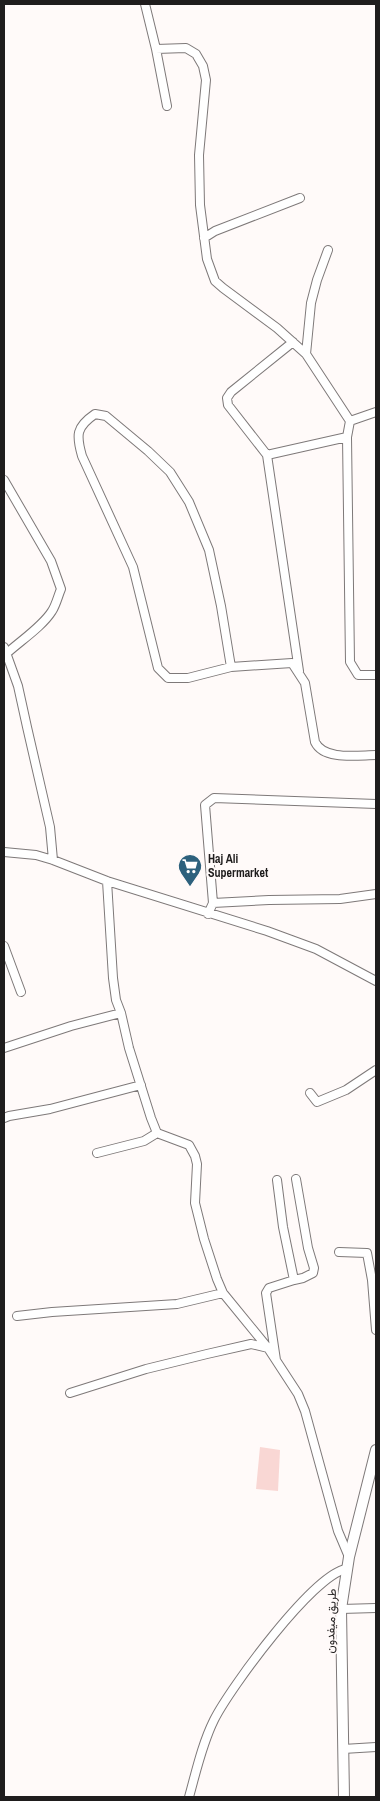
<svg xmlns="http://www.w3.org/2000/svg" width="380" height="1801" font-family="'Archivo Narrow',Vazirmatn,sans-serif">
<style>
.green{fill:#f9d7d4}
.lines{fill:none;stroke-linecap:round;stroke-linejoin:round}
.minor-casing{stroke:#7e7979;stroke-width:10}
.major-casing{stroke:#7e7979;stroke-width:12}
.minor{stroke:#fff;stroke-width:8}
.major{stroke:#fff;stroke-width:10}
.labels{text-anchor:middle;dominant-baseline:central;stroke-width:4;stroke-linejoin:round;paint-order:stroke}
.poi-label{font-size:12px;font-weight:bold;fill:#1f1d1d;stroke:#fffaf9;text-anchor:start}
.street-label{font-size:12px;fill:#1f1d1d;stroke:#fffaf9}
</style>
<rect width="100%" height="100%" fill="#fffaf9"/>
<!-- green -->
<path class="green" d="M260,1447L280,1450L278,1491L256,1489Z"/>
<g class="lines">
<!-- minor casing -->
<g class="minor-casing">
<path id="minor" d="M145,4L156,49L186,48L196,54L203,66L206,80L199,155L200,205L207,259L215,281L223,288L277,328L306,354
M156,49L167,106
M204,238L215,231L300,198
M328,250L317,280L311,303L306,354L350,421L347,437L350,662L358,675H376
M350,421L376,412
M267,455L228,405L227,398L231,392L293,342
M4,480L51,561L61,589C58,596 56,605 52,611C42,627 20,641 6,654
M4,647L18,686L27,727L50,827L53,860
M231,667L221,606L209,550L189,502L170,472L148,451L106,416L95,414C76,427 76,435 82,456L133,567L158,668L168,678H188L231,667L292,663L305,683L315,742C324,761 359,755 376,755
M299,671L267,455L347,437
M4,852L36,855L53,860L107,881L267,931L316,949L376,981
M107,881L113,978L116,1000L121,1013L129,1048L151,1118L157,1133L189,1145L195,1156L197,1164L195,1203L204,1239L217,1279L223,1293L268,1348
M213,903L269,900L340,899L376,894
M208,914L213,903L205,805L214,798L376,804
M4,946L21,992
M4,1048L71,1026L121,1013
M310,1093L317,1102L346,1090L376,1070
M4,1118L9,1116L50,1109L141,1085
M97,1153L144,1141L157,1133
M339,1252L367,1253L372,1280L376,1330
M294,1280L303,1278L313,1273L314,1268L308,1248L296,1179
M17,1316L52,1312L177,1304L223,1293
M276,1360L266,1293L269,1288L294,1280L283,1227L277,1180
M70,1393L146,1369L207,1354L251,1344L268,1348L298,1394L305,1411L338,1531L349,1557
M341,1609L376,1608
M343,1749L376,1747
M189,1797C196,1772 202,1744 214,1720C230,1688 313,1575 346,1569"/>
</g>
<!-- major casing -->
<g class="major-casing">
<path id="major" d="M344,1797L341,1609L349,1557L376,1450"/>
</g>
<!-- minor -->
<use href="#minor" class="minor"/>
<!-- major -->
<use href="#major" class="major"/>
</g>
<!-- icons -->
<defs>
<g id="supermarket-pin" transform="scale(1.25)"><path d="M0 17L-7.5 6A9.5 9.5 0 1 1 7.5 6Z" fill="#2d617d" stroke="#fffaf9"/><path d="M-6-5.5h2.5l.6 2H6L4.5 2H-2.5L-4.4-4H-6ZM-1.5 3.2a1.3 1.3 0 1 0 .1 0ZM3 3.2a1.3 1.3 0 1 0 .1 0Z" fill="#fff"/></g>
</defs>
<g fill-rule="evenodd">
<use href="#supermarket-pin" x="190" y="866"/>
</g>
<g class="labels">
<!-- poi labels -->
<g class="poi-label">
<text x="208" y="859">Haj Ali<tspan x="208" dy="14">Supermarket</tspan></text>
</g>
<!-- street labels -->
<g class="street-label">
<text transform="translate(331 1621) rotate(-88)">طريق ميفدون</text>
</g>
</g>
<!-- border -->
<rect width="380" height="1801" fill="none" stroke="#1f1d1d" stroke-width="10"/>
</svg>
